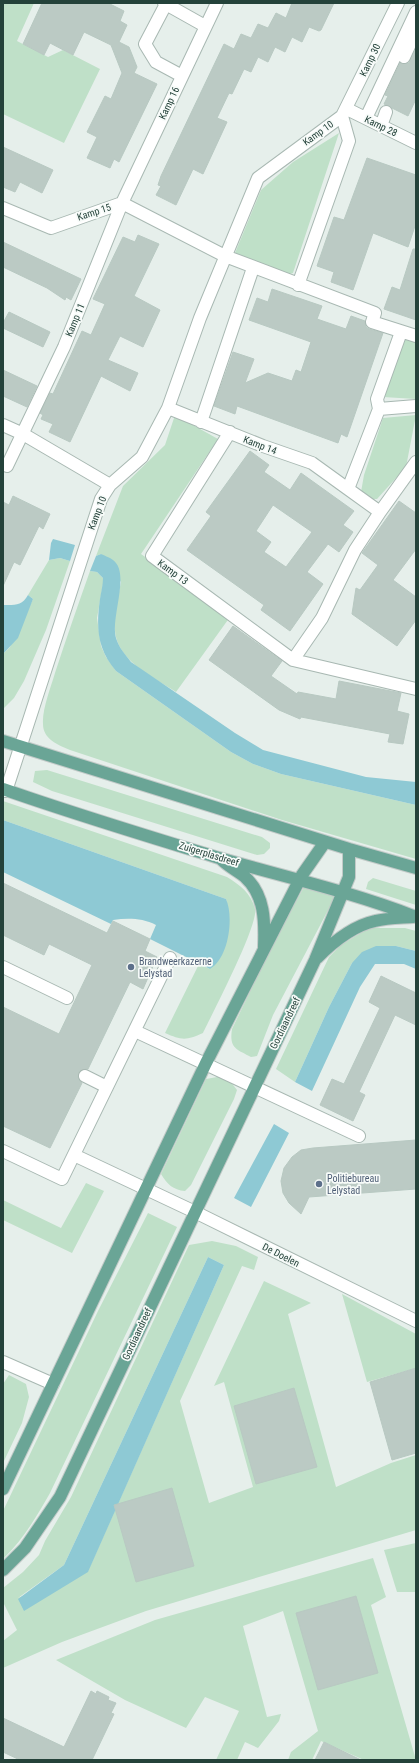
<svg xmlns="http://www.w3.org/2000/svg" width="419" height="1763" font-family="'Roboto Condensed',sans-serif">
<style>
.green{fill:#bfe0c8;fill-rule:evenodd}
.water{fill:#8ec9d4}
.building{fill:#bbcac4;stroke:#b8c9c2;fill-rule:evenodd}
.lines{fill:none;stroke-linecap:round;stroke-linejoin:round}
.minor-casing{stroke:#a8b8b2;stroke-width:14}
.major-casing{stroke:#c2cac8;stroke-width:14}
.minor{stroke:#fff;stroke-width:12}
.major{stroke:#6aa596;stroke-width:12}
.service-dot{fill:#5c6f8a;stroke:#f7fbf9;stroke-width:1.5}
.labels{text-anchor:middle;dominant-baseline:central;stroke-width:3.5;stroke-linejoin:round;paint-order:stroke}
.street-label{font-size:10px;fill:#24423a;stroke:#f7fbf9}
.service-label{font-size:10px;fill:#4e5e75;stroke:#f7fbf9;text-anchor:start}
</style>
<rect width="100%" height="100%" fill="#e6efeb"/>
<!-- green -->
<path class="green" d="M3,3H34L17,41L48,57L63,50L100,69L64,143L3,114Z
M339,133L293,273L286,275L235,253L261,190L293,162Z
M402,334L416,339V399L383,397Z
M175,415L218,439L141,554L230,617L176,692C155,678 122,663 116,637C112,619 118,599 121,582L101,554L96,556L123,486L165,445Z
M416,415L406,467L377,499H370L361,492L364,475L383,418Z
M60,558L70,561L46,630L24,681L14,698L3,709V654L10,647L33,599L28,595L49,560Z
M90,571L97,572L103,578V584L97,618L101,646L106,657L116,671L231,752L253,764L281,774L416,805V859L282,820L70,750C58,745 43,739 43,724C42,709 51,687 55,673C66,639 78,605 90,571Z
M47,770L262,837L270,843V848L264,854L257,855L52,791L33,782L35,771Z
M3,801L227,877C240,885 251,893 255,909C259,924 212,1014 203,1033C186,1041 181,1040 165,1033L199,964L210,969L229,913L226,899L3,820Z
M373,878L416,891V905L366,889L368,882Z
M305,885L336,895L273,1015L257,1056L251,1057C236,1049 229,1048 232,1029L274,942Z
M369,928H405L416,931V951L396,946L352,963L329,1007L295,1082L276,1069L329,957L341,945Z
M223,1076L230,1081L237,1090L234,1099L191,1185L185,1191C173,1190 167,1184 161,1174L206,1079Z
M86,1183L104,1191L72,1253L3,1220V1200L61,1228Z
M148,1213L177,1227L50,1493C37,1516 23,1540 3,1559V1511L98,1311Z
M212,1241L236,1246L258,1257L254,1270L242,1266L180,1401L209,1503L253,1487L224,1382L214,1386L264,1281L311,1303L288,1314L336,1487L391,1463L416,1455V1530L146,1611L62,1642L3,1668V1641L17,1630L3,1602V1588L23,1572L39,1555L45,1541L71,1497L189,1245ZM208,1257L224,1265L88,1571L18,1598L64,1565Z
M342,1294L416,1334V1368L367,1382Z
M9,1375L26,1384L29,1397L22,1423L3,1463V1384Z
M416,1543V1595L415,1592H397L384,1550Z
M373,1558L386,1597L371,1605L416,1760H364L321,1741L312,1760H288L291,1752L318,1731L283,1611L243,1626L267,1717L281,1714L279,1721L258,1748L245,1742L237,1760H216L239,1711L205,1697L186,1728L125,1700L56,1660L155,1620Z"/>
<!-- water -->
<path class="water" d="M53,539L75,545L70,561L60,558L49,560L51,543Z
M101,554C105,556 109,557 113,560C131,573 110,618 116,638C119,648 125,654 131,662L235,733L263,750L366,777L416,782V805L281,774L253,764L231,752L116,671C97,649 96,627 100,599C101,592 103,585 103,578L97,572L90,571L96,556Z
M28,595L33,599L18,638L3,654V605C15,605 22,606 28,595Z
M3,820L226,899C234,917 229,958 210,969L150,939L156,925C142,918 128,918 113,920L111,924L3,872Z
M376,946H396L416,951V969L404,964H375L360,987L312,1091L295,1082L329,1007L352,963L362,952Z
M274,1124L289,1133L251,1207L234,1198Z
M208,1257L224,1265L88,1572L24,1611L18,1599L64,1565Z"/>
<!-- building -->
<path class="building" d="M42,3H108L124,11L120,21L127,25L119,42L129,47L137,67L134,73L157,84L119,162L114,159L110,168L87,158L97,137L87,132L105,96L111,99L122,73L111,45L84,32L73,55L50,43L44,55L23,44Z
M292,3H334L321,30L319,31L309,27L302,42L292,37L285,52L275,47L268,62L258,57L251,72L244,69L232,94L229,93L217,118L227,122L203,174L193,169L176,205L156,195L161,186L158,185L161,176L224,44L234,49L241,34L251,38L258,24L268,28L276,13L286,18Z
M416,49V99L408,116L384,104L388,96L385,95L400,63H409Z
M3,147L53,170L42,193L20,182L15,192L3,187Z
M367,158L416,175V223L408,247L373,233L353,290L331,282L334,272L317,266L334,217L344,220Z
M138,235L159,244L134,296L160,310L143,347L120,336L108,360L138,373L130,391L101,376L70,442L49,432L53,424L41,419L43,415L40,413L50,393L53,394L82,331L91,335L105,304L93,299L123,237L135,242Z
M3,242L81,279L71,300L66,297L65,300L47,288L3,267Z
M413,249H416V320L384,309L392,287L400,290Z
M272,289L322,306L317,319L346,329L351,316L365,321L366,327L369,329L383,333L347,437L341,434L338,443L237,406L235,414L214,406L233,352L254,359L245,383L268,373L292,381L296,370L301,372L311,342L249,320L257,298L268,302Z
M9,312L50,332L43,347L3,328V323Z
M3,370L37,386L27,407L3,396Z
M250,451L269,465L264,472L290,490L301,473L354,511L343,525L353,532L339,552L328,544L307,572L323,584L290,631L261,610L264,605L187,550L211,516L206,512ZM273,505L312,532L286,567L264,552L271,542L256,531Z
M13,496L50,514L43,529L39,526L20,565L14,562L3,586V502L9,505Z
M399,501L416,513V549L393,580L416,597V620L397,646L352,614L356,588L360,590L378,565L362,553Z
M233,626L282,661L271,676L297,694L298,692L336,699L339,681L401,693L397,711L409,714L403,744L388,742L390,734L301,717L300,719L279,710L209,660Z
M3,883L107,933L113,921L150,939L145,951L157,957L143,989L130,982L88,1069L81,1070L79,1072L78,1077L82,1083L50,1148L3,1126V1007L59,1034L92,965L49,944L44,955L3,935Z
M381,976L416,993V1025L395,1015L359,1092L365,1095L353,1121L320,1105L332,1079L344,1084L380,1008L369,1002Z
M416,1140V1189L309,1197L301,1214L289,1203L283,1193L281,1181L284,1168L292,1157L301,1150L313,1148Z
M416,1368V1453L392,1460L370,1382Z
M294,1388L317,1467L256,1484L234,1406Z
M172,1488L194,1566L136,1582L114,1505Z
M356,1596L378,1673L318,1690L296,1613Z
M91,1691L96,1694L97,1691L109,1697L108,1700L116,1703L111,1713L114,1714L92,1760H20L3,1752V1718L64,1747Z
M324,1742L361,1760H315Z"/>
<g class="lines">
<!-- minor casing -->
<g class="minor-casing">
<path id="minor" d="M164,3L205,26
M166,4L145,44L156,62L182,76
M404,57L416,31
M347,109L416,143
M342,116L398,3
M366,118L416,12
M381,126L386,112
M3,208L51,228L122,203L225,256L375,313L372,322L416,336
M168,408L263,446L312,463L348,489L379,409L416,406
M379,409L377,399L401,332
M201,422L253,268
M3,425L23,434L110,485
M230,432L152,556L293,660L416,689
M3,464L7,466L64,347L122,203L217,3
M348,489L380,512L416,462
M293,660L322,618L355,550L380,512
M6,791L101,499L110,485L142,457L168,408L200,318L258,178L342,116L349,141L298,285
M3,967L67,998
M135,1031L359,1136
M85,1076L107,1087
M3,1151L62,1179L170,958
M74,1155L195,1212L416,1321
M3,1362L53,1384"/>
</g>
<!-- major casing -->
<g class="major-casing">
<path id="major" d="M3,741L349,849L416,868
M3,789C74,814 147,836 219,858C285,877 352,892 416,917
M222,860C229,867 238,871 245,877C265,895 265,922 264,947
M317,958C333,942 352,926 375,921C387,918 400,918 413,917
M3,1489L206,1063L302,875L325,842
M3,1570L25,1548L60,1497L315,960L349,877V849"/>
</g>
<!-- minor -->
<use href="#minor" class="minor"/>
<!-- major -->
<use href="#major" class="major"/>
</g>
<!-- markers -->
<g class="service-dot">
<circle cx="131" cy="967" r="4"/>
<circle cx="319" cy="1184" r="4"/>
</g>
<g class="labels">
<!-- street labels -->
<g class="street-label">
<text transform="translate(370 60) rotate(-64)">Kamp 30</text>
<text transform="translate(169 103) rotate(-65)">Kamp 16</text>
<text transform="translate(381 126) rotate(26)">Kamp 28</text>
<text transform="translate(318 133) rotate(-36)">Kamp 10</text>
<text transform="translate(94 212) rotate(-18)">Kamp 15</text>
<text transform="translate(75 320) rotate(-67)">Kamp 11</text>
<text transform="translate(260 445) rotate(21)">Kamp 14</text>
<text transform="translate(97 513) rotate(-69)">Kamp 10</text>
<text transform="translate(173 572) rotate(36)">Kamp 13</text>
<text transform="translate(209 854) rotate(17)">Zuigerplasdreef</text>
<text transform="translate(285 1023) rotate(-64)">Gordiaandreef</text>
<text transform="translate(281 1255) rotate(27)">De Doelen</text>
<text transform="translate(137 1334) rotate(-65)">Gordiaandreef</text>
</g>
<!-- service labels -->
<g class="service-label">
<text x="139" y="961">Brandweerkazerne<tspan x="139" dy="12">Lelystad</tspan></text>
<text x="327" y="1178">Politiebureau<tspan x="327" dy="12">Lelystad</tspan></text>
</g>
</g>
<!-- border -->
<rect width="419" height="1763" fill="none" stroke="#24423a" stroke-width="8"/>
</svg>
